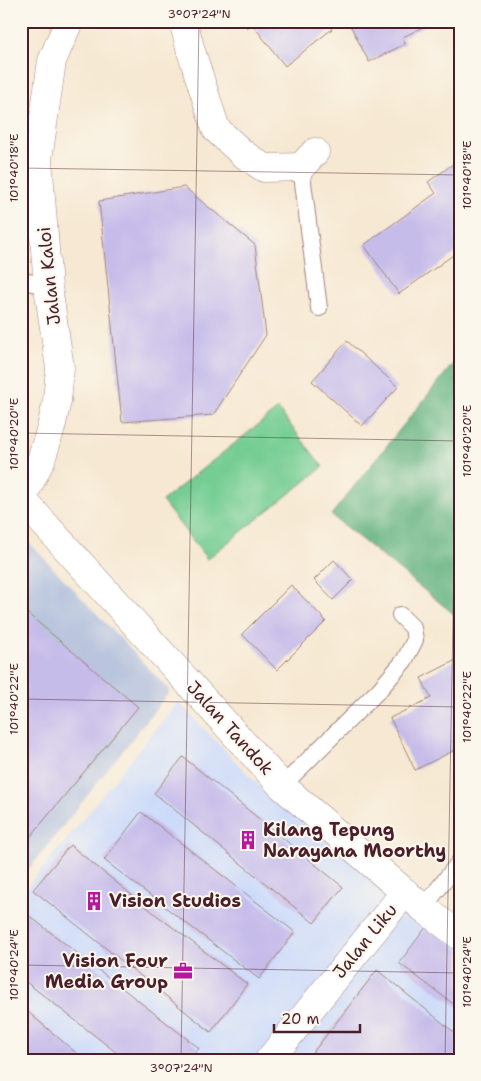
<svg xmlns="http://www.w3.org/2000/svg" width="481" height="1081" font-family="'Shantell Sans',sans-serif">
<style>
.built{fill:#cddbfa}
.industrial{fill:#b9c5de}
.green{fill:#74cd93;stroke:#5f765f}
.forest{fill:#5fb07d;stroke:#546854}
.building{fill:#c6bcea}
.lines{fill:none;stroke-linecap:round;stroke-linejoin:round}
.lane-casing{stroke:#a0847e;stroke-width:18}
.street-casing{stroke:#a0847e;stroke-width:29}
.lane{stroke:#fff;stroke-width:16}
.street{stroke:#fff;stroke-width:28}
.ticks{fill:none;stroke:#4a1f2b;stroke-width:1;stroke-opacity:0.45}
.labels{text-anchor:middle;dominant-baseline:central;stroke-width:4;stroke-linejoin:round;paint-order:stroke}
.street-label{font-size:18px;fill:#4a1f2b;stroke:#fbf7ec}
.poi-label{font-size:18px;font-weight:bold;fill:#4a1f2b;stroke:#fbf7ec;text-anchor:start}
.neatline{fill:none;stroke:#4a1f2b;stroke-width:2}
.ticks-label{font-size:12px;text-anchor:middle;fill:#4a1f2b}
</style>
<rect width="100%" height="100%" fill="#fbf7ec"/>
<filter id="ink" filterUnits="userSpaceOnUse"><feTurbulence type="fractalNoise" baseFrequency=".02" numOctaves="2"/><feDisplacementMap in="SourceGraphic" scale="10" xChannelSelector="R" yChannelSelector="G"/><feConvolveMatrix kernelMatrix="1 2 1 2 8 2 1 2 1" color-interpolation-filters="sRGB"/></filter>
<filter id="wash" filterUnits="userSpaceOnUse"><feTurbulence type="fractalNoise" baseFrequency=".0096" numOctaves="4" result="noise"/><feDisplacementMap in="SourceGraphic" scale="20" xChannelSelector="R" yChannelSelector="G"/><feGaussianBlur stdDeviation="1.12" result="paint"/><feColorMatrix in="noise" values="0 0 0 0 0 0 0 0 0 0 0 0 0 0 0 0 0 1.4 0 .05"/><feComposite in="paint" operator="in"/></filter>
<g filter="url(#wash)">
<rect width="100%" height="100%" fill="#f6e8d2"/>
<!-- built -->
<path class="built" d="M178,702L269,796L460,945V1060H21V895Z"/>
<!-- industrial -->
<path class="industrial" d="M21,534L170,691L21,879Z"/>
<!-- green -->
<path class="green" d="M278,409L323,467L207,559L162,501Z"/>
<!-- forest -->
<path class="forest" d="M460,355V620L455,615L331,515Z"/>
<g id="blocks">
<!-- building -->
<path class="building" d="M242,21H325L332,29L285,66L252,24L247,28Z
M348,21H435L403,37L405,44L369,62Z
M460,159V250L399,294L364,245L436,193L428,182Z
M184,187L255,245L266,335L213,415L122,422L99,201Z
M347,341L398,387L362,426L312,381Z
M334,560L353,580L333,600L314,580Z
M291,585L326,621L277,670L242,634Z
M21,608L138,707L21,848Z
M460,658V737L453,741L457,749L415,770L390,718L431,698L421,678Z
M183,757L343,887L314,923L154,793Z
M141,812L295,932L259,979L104,860Z
M70,845L154,913L247,984L211,1032L33,890Z
M23,911L199,1048L190,1060H126L21,978V912Z
M427,926L460,951V1009L399,963Z
M377,970L460,1037V1060H307Z
M21,1006L81,1057L79,1060H21Z"/>
</g>
</g>
<g filter="url(#ink)">
<use href="#blocks" fill-opacity="0" stroke="#a0847e" stroke-width="1"/>
<g class="lines">
<!-- lane casing -->
<g class="lane-casing">
<path id="lane" d="M301,167L319,308
M21,280L48,287
M282,786L379,690L404,661L415,640L413,628L400,615
M423,908L460,861"/>
</g>
<!-- street casing -->
<g class="street-casing">
<path id="street" d="M183,21L191,51L216,129L242,153L264,168L301,167L315,152
M21,498L282,786L423,908L460,936
M22,498L41,460L51,428L57,401L60,368L48,287L38,159L52,61L69,21
M269,1060L405,892"/>
</g>
<!-- lane -->
<use href="#lane" class="lane"/>
<!-- street -->
<use href="#street" class="street"/>
</g>
</g>
<!-- ticks -->
<path class="ticks" d="M21,168L460,175M21,433L460,441M21,699L460,707M21,965L460,973M181,1060L199,21M445,1060L460,230"/>
<!-- icons -->
<defs>
<g id="building-bare" transform="scale(1.5)"><path d="M-4-6H4V6H1V3H-1V6H-4ZM-2.5-4.3h1.7v1.8h-1.7ZM.8-4.3h1.7v1.8H.8ZM-2.5-1h1.7V.8h-1.7ZM.8-1h1.7V.8H.8Z" fill="#b5179e" stroke="#fbf7ec" stroke-width="2.5" paint-order="stroke"/></g>
<g id="office-bare" transform="scale(1.5)"><path d="M-6-3h4V-5.5h4V-3h4V5H-6ZM-1-4.5V-3h2v-1.5ZM-6 0V1H6V0Z" fill="#b5179e" stroke="#fbf7ec" stroke-width="2.5" paint-order="stroke"/></g>
</defs>
<g fill-rule="evenodd">
<use href="#building-bare" x="248" y="840"/>
<use href="#building-bare" x="94" y="901"/>
<use href="#office-bare" x="183" y="971"/>
</g>
<g class="labels">
<!-- street labels -->
<g class="street-label">
<text transform="translate(49 276) rotate(-96)">Jalan Kaloi</text>
<text transform="translate(230 728) rotate(48)">Jalan Tandok</text>
<text transform="translate(365 941) rotate(-51)">Jalan Liku</text>
</g>
<!-- poi labels -->
<g class="poi-label">
<text x="263" y="830">Kilang Tepung<tspan x="263" dy="21">Narayana Moorthy</tspan></text>
<text x="109" y="901">Vision Studios</text>
<text x="168" y="961" text-anchor="end">Vision Four<tspan x="168" dy="21">Media Group</tspan></text>
</g>
</g>
<!-- margin -->
<rect width="481" height="1081" fill="none" stroke="#fbf7ec" stroke-width="55"/>
<!-- scale -->
<path d="M274 1024v8h86v-8" fill="none" stroke="#4a1f2b" stroke-width="2.5"/>
<text x="281" y="1024" font-size="15" fill="#4a1f2b" stroke="#fbf7ec" stroke-width="4" paint-order="stroke">20 m</text>
<rect x="28" y="28" width="426" height="1026" class="neatline"/>
<g class="ticks-label">
<text x="199" y="18">3°07'24"N</text>
<text transform="translate(14 168) rotate(-90)" y="4">101°40'18"E</text>
<text transform="translate(467 175) rotate(-90)" y="4">101°40'18"E</text>
<text transform="translate(14 434) rotate(-90)" y="4">101°40'20"E</text>
<text transform="translate(467 441) rotate(-90)" y="4">101°40'20"E</text>
<text transform="translate(14 699) rotate(-90)" y="4">101°40'22"E</text>
<text transform="translate(467 707) rotate(-90)" y="4">101°40'22"E</text>
<text transform="translate(14 965) rotate(-90)" y="4">101°40'24"E</text>
<text transform="translate(467 972) rotate(-90)" y="4">101°40'24"E</text>
<text x="181" y="1072">3°07'24"N</text>
</g>
</svg>
